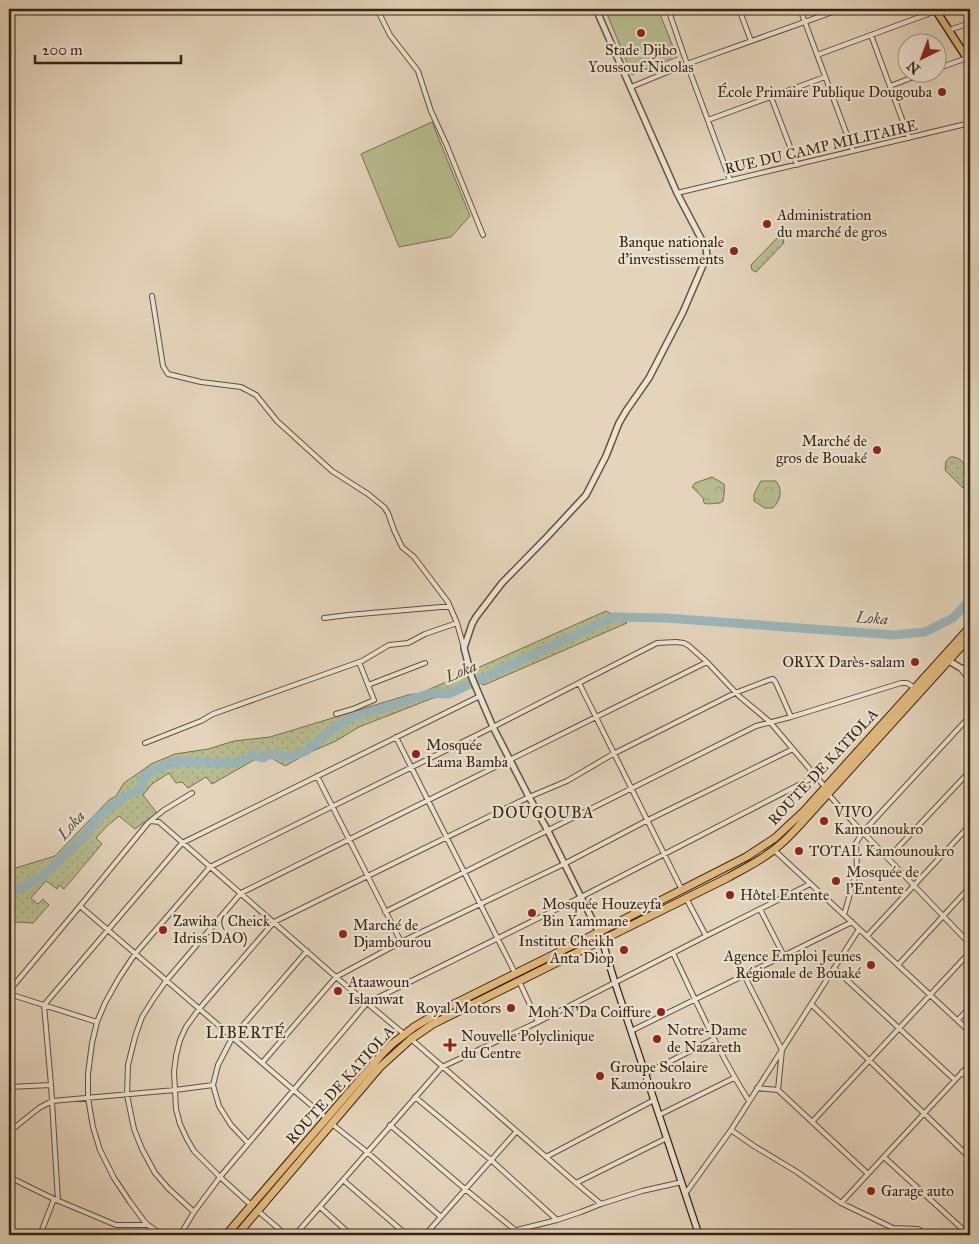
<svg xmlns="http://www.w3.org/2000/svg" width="979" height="1244" font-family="'IM FELL Great Primer',serif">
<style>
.grass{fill:url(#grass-dots);stroke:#767050}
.forest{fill:url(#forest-crowns);stroke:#767050}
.pitch{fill:#b7bc8e;stroke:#767050}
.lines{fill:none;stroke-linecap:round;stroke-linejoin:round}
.stream{stroke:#727c77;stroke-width:1}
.river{stroke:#9ab6ba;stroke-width:9}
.minor-casing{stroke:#61513d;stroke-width:6}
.tertiary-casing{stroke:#61513d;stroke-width:8}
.secondary-casing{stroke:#352513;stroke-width:8}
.primary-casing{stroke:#352513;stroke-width:9}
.trunk-casing{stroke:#352513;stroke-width:9}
.minor{stroke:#ede3d3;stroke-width:4}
.tertiary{stroke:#ede3d3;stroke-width:5}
.secondary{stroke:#ede3d3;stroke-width:5.5}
.primary{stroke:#e2ba7e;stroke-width:6}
.trunk{stroke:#e2ba7e;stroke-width:7}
.poi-dot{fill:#8f2418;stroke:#ede3d3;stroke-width:2}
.labels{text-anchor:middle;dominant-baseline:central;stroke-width:4.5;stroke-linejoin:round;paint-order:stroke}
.poi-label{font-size:15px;fill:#352513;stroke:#ede3d3;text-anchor:start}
.street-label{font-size:15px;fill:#352513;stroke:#ede3d3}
.water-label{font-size:16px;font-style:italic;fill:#4e493d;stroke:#ede3d3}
.neighbourhood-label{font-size:16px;letter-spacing:1px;fill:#352513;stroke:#ede3d3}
</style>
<defs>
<pattern id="grass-dots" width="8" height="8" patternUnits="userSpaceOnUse" patternTransform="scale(1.25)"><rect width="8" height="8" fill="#b7bc8e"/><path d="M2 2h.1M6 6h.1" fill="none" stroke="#9ea17a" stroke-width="1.8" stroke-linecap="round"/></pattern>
<pattern id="forest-crowns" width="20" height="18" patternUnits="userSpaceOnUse" patternTransform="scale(1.25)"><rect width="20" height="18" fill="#b7bc8e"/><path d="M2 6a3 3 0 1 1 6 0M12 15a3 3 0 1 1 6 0" fill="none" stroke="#9ea17a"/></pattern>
</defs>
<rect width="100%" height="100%" fill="#e4d4bb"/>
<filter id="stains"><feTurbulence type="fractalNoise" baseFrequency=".004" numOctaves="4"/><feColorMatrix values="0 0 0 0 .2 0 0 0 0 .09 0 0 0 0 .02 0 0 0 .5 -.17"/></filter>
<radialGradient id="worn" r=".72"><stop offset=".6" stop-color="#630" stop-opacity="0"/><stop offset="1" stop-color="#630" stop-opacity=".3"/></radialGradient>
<!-- grass -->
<path class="grass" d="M780,236L783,238L784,243L758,270L756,272L752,270L751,265L778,237Z
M950,457C959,456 964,463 970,469V480L963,488L945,470L946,461Z
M606,611L627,623L484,685L477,682L448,696L433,698L359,727L336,741L308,753L285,766L270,757L254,760L212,784L206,777L188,788L182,782L176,783L169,773L152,784L143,795L157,813L135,829L119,816L106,827L96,838L102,844L64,889L59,885L57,889L46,881L31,898L38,904L43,899L49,905L33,923L18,922L9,926V870L55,856L109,800L116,796L124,783L140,772L151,764L175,754L208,749L234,741L270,737L408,695L421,693Z"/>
<!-- forest -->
<path class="forest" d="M712,477L724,484C725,489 724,495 723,501L720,503C715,503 708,505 704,503L703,498L692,487L695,483Z
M761,481H776C783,491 781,499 773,508H765L754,501V494Z"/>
<!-- pitch -->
<path class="pitch" d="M605,9H658L677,57L632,75Z
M432,122L470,216L451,237L399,247L361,154Z"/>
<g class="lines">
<!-- stream -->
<path class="stream" d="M706,1232L713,1235"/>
<!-- river -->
<path class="river" d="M9,896L11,892L31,883L49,871L86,835L97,818L124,797L140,789L144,777L148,773L174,762L235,763L254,755L263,758L270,754L289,757L306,751L328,733L350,718L432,693L449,694L614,617L666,618L894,635L925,632L953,618L970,600"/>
<!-- minor casing -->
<g class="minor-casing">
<path id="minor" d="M377,9L390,35L418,71L431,111L447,146L483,235
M668,9L687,64L730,180
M739,9L751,41
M800,9L853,151
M670,12L679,9
M949,30L970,23
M871,35L909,138
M817,55L936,11
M936,69L967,58
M890,86L927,72
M631,87L687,64L841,9
M771,97L797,165
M708,120L825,77
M677,193L970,123
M152,296L163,366L168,374L201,382L241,387L256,395L277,421L332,471L368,494L384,507L388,513L394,530L402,547L414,557L448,602L457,623L464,648
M324,618L348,615L441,607H450
M959,667L970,680
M579,683L682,890
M368,685L425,663
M336,714L353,709L374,700L359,662
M396,737L515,973
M145,743L201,721L213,714L362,661L389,645L408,643L425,634L457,623
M317,776L401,942
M828,794L854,823L970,944
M151,821L159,822L336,977L404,1034
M774,850L970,1032
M888,858L970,771
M686,898L706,936
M80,906L326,1118
M760,909L784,956
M385,912L756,726L791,717L901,683H907L915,688
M844,915L857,870L856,843L863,832L970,716
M867,936L970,825
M673,953C697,1003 719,1054 749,1101
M898,965L970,887
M834,968L955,1080
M744,975L782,1050L778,1090
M519,981L538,1022
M9,991L80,906L148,823L164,810L192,793
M9,994L97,1022
M811,1004L970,1158
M958,1020L970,1007
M631,1031L852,922
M411,1039L576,1183L601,1204
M262,1063L336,977L401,942L564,864L648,820L793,749
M962,1072L970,1080
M645,1074L714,1039
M9,1087L51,1085
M757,1088L778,1090L868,1174
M415,1097L491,1160L557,1220
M659,1115L734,1078
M812,1122L970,952
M332,1124L367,1152L441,1217
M390,1125L465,1189L515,1230
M731,1130L754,1146L797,1172L841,1203L893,1228L918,1229L928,1235
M9,1132L39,1108L52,1101L175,1090L213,1085
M248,1143L231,1125L219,1106L213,1085L218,1065L232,1038L307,951
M546,1157L654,1100
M884,1157L969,1235
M9,1177L54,1199L116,1225H148
M343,1180L407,1235
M576,1183L667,1138
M685,1194L731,1130L859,929
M58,1201L51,1085L44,1005L182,843L480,696
M841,1203L970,1064
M251,1205L220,1177L194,1151L187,1139L180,1124L176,1109L174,1072L176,1056L180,1040L186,1027L199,1009L274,922L529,797L567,781L613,754L735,693L769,680L773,679L776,683L791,717
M320,1207L351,1235
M258,1211L286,1235
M194,1212L168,1188L155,1173L142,1149L134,1129L127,1095L128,1065L135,1037L142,1017L154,998L166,981L241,893L707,662
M40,1235L54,1199
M162,1235L148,1225L144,1221L130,1202L114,1178L100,1150L93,1127L88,1098V1074L92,1043L97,1022L105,1003L119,978L135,954L210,867L493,727L657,643L676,642L684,643L689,646L707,662L739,696L770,722L825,787
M180,1235L194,1212L220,1177L367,1003L581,897L816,776
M295,1235L442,1067L538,1022L706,936L810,884
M425,1235L516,1132
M496,1235L557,1220L581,1212L601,1204L642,1191L682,1182"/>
</g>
<!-- tertiary casing -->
<g class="tertiary-casing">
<path id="tertiary" d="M596,9L677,193L706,248L707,256L683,312L649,378L626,411L619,423L606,456L586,495L547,537L502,583L476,617L472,624L464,648L472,678L493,727L529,797L548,831L600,935
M946,659L959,667L970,671"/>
</g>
<!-- secondary casing -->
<g class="secondary-casing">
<path id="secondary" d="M602,940L615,983L699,1235"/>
</g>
<!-- primary casing -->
<g class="primary-casing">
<path id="primary" d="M935,9L970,63"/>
</g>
<!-- trunk casing -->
<g class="trunk-casing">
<path id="trunk" d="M226,1235L382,1054L392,1044L414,1027L444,1009L599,932L746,857L775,838L804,811L970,627
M237,1235L380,1067L411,1039L433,1024L729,877C747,867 767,857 782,843C791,835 799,826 807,817L970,637"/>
</g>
<!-- minor -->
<use href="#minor" class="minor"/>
<!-- tertiary -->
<use href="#tertiary" class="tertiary"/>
<!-- secondary -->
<use href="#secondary" class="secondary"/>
<!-- primary -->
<use href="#primary" class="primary"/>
<!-- trunk -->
<use href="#trunk" class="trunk"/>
</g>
<!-- markers -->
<g class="poi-dot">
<circle cx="641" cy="33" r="5"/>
<circle cx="942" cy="92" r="5"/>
<circle cx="767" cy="224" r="5"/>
<circle cx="734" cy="251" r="5"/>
<circle cx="877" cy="450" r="5"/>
<circle cx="915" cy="662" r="5"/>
<circle cx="416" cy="754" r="5"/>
<circle cx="824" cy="821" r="5"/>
<circle cx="799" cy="851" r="5"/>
<circle cx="836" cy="881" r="5"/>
<circle cx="730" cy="895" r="5"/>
<circle cx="532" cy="913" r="5"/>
<circle cx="163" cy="930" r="5"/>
<circle cx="343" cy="934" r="5"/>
<circle cx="624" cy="950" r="5"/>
<circle cx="871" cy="965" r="5"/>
<circle cx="338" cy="991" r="5"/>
<circle cx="511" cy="1008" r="5"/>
<circle cx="661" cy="1012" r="5"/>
<circle cx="657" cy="1039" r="5"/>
<path d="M447.5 1037.5h5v5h5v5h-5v5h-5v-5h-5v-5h5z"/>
<circle cx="600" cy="1076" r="5"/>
<circle cx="871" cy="1191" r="5"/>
</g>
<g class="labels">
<!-- poi labels -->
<g class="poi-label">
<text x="641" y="50" text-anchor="middle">Stade Djibo<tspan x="641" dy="17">Youssouf Nicolas</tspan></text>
<text x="932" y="92" text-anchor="end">École Primaire Publique Dougouba</text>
<text x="777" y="215">Administration<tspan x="777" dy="17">du marché de gros</tspan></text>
<text x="724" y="242" text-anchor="end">Banque nationale<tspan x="724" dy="17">d'investissements</tspan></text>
<text x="867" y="441" text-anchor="end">Marché de<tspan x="867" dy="17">gros de Bouaké</tspan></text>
<text x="905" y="662" text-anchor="end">ORYX Darès-salam</text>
<text x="426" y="745">Mosquée<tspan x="426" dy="17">Lama Bamba</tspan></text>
<text x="834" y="812">VIVO<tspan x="834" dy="17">Kamounoukro</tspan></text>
<text x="809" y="851">TOTAL Kamounoukro</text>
<text x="846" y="872">Mosquée de<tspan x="846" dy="17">l'Entente</tspan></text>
<text x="740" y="895">Hôtel Entente</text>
<text x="542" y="904">Mosquée Houzeyfa<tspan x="542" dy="17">Bin Yammane</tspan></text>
<text x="173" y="921">Zawiha ( Cheick<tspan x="173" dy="17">Idriss DAO)</tspan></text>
<text x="353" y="925">Marché de<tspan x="353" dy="17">Djambourou</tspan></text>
<text x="614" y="941" text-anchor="end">Institut Cheikh<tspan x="614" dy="17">Anta Diop</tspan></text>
<text x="861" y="956" text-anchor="end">Agence Emploi Jeunes<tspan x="861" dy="17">Régionale de Bouaké</tspan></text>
<text x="348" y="982">Ataawoun<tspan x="348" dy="17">Islamwat</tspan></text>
<text x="501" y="1008" text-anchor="end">Royal Motors</text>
<text x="651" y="1012" text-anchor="end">Moh N'Da Coiffure</text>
<text x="667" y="1030">Notre-Dame<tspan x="667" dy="17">de Nazareth</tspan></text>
<text x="461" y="1036">Nouvelle Polyclinique<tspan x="461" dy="17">du Centre</tspan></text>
<text x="610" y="1067">Groupe Scolaire<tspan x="610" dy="17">Kamonoukro</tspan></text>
<text x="881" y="1191">Garage auto</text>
</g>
<!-- street labels -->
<g class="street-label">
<text transform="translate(821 147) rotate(-13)">RUE DU CAMP MILITAIRE</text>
<text transform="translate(823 767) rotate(-47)">ROUTE DE KATIOLA</text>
<text transform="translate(340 1085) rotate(-48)">ROUTE DE KATIOLA</text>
</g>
<!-- water labels -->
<g class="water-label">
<text transform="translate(872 618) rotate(4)">Loka</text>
<text transform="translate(461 671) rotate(-23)">Loka</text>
<text transform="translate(71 825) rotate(-49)">Loka</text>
</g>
<!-- neighbourhood labels -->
<g class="neighbourhood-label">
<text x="543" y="812">DOUGOUBA</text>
<text x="246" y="1032">LIBERTÉ</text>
</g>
</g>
<!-- margin -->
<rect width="979" height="1244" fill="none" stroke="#e4d4bb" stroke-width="30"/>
<rect x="10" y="10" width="959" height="1224" fill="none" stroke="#352513" stroke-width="2.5"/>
<rect x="15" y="15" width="949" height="1214" fill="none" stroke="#352513"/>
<!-- north arrow -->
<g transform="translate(922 58) rotate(222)"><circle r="24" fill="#ede3d3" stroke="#a39786"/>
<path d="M0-4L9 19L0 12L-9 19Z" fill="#8f2418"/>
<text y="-8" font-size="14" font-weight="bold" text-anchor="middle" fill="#352513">N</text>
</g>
<!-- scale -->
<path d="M35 55v8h146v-8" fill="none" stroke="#352513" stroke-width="2.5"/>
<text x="42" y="55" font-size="15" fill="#352513" stroke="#ede3d3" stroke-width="4" paint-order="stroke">200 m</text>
<rect width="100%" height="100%" filter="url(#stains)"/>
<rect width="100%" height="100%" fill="url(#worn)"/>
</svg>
